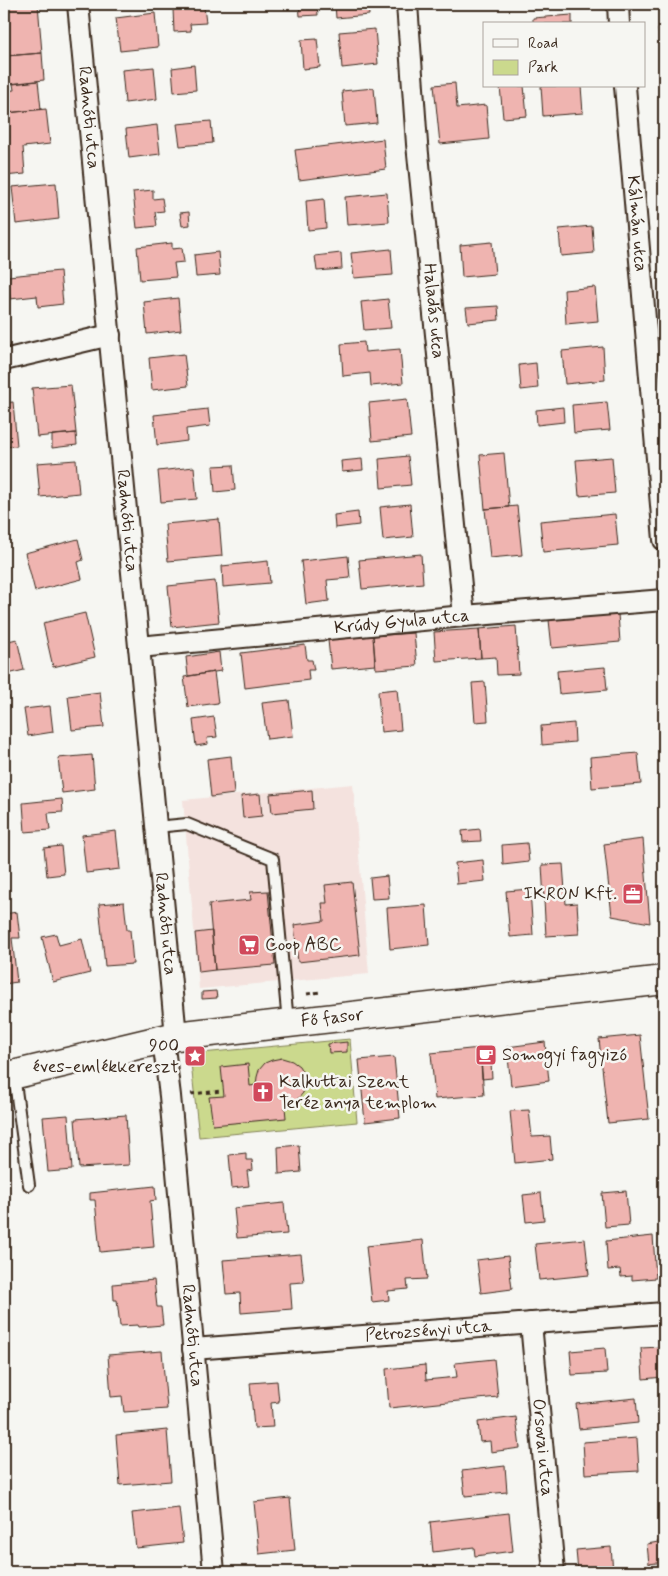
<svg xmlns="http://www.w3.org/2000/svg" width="668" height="1576" font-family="Mynerve,sans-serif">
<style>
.built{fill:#f4e2de}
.green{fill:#cbd98d;stroke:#838256}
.building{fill:#efb4b0;stroke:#3b2a1e}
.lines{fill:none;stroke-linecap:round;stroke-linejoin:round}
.lane-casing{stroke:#3b2a1e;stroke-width:14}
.street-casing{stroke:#3b2a1e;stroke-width:24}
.secondary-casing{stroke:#3b2a1e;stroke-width:31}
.path{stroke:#3b2a1e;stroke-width:3;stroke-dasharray:4 4;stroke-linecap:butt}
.lane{stroke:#f6f6f2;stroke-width:10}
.street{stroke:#f6f6f2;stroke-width:20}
.secondary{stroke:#f6f6f2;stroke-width:28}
.labels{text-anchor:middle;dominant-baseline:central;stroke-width:5;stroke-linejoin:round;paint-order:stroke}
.street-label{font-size:18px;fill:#3b2a1e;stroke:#f6f6f2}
.poi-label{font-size:18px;fill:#3b2a1e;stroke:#f6f6f2;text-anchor:start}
</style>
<rect width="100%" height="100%" fill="#f6f6f2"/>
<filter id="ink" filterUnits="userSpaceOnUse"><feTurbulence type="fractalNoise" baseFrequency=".02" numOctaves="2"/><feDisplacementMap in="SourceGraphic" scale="10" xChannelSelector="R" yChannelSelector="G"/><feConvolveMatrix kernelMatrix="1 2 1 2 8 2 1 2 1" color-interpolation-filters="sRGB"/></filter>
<g filter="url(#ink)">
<!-- built -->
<path class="built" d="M353,784L369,974L199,989L183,800Z"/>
<!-- green -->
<path class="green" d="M350,1039L357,1122L199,1137L191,1063L200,1057L202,1053Z"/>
<!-- building -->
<path class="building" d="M4,4H38L42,53L4,56Z
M299,4H317L318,15L300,16Z
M335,4H368L369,15L336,18Z
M204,7L206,23L190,24L191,31L174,32L173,9Z
M155,13L158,47L120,51L116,18Z
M572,15V24H533V18Z
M664,28V61H661L658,29Z
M375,29L378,64L342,68L339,32Z
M317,39L320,67L303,69L301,40Z
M42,53L44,80L9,84L7,56Z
M194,65L196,90L174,92L172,68Z
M154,67L157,99L125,103L122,70Z
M38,81L41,109L7,113L4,91L14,90L13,84Z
M455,83L457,108L486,105L489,139L440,144L434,85Z
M500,86H524L527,116L503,118Z
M541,86H581L583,113L543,116Z
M374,88L377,123L345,126L342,91Z
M46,109L50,144L23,147L25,174L4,176V138H9L7,113Z
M211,121L213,143L180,146L177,124Z
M157,125L160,154L129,158L126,129Z
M383,139L386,169L299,180L295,150Z
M56,183L59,219L16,224L12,187Z
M153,190V199L162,198L164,211L155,212L157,226L137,228L133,192Z
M387,193L389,222L347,225L345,197Z
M324,199L326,228L308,230L306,201Z
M189,212L190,225L182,226L180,213Z
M592,226L594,253L561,256L559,229Z
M492,242L495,274L462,277L460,245Z
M172,243V249L182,248L184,262L174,263L176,277L140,280L137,247Z
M391,249L393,275L354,278L351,253Z
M218,252L220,275L196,277L194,255Z
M341,253L342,269L317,271L315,256Z
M60,271L63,304L38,307L37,296L10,299L8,276Z
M595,287L598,321L566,324L564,290Z
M178,298L181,330L147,334L144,302Z
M388,299L391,328L364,330L361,302Z
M498,306L499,320L468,323L466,308Z
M364,342L365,352L400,349L403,383L371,386L370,373L343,376L341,344Z
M603,347L605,380L565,384L562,351Z
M184,354L188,386L152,390L149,358Z
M536,363L538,388L521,390L519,365Z
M71,385L76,433L37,437L32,388Z
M407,399L411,437L372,441L369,403Z
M13,402L17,446L4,447V403Z
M607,402L610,430L574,433L572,405Z
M563,407L564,422L537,425L536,410Z
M208,409L210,426L186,429L187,441L157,445L154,415Z
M76,433L77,445L52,448V435Z
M504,453L509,507L485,509L480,455Z
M408,456L411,485L381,488L379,459Z
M612,457L615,493L579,496L576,460Z
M362,459L363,470L342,472L341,461Z
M76,460L79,493L40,497L37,463Z
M233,465L235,490L215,492L213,466Z
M194,467L197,499L161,502L158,471Z
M410,504L413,537L383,540L380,507Z
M517,506L522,555L490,558L485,509Z
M358,512L359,525L335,528L334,515Z
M615,514L618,545L543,552L540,521Z
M219,519L222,556L168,561L165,524Z
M78,539L83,560L78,562L82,579L35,591L25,553Z
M421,554L423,583L362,589L359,560Z
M348,556L350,578L327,580L329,601L306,604L301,561Z
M268,561L270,583L223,587L222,566Z
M215,581L219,622L172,627L168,586Z
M85,613L95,657L53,667L43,623Z
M618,614L620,642L552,648L549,620Z
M516,626L519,674L497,675L496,657L481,658L479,629Z
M479,629L481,658L436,661L434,632Z
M414,633L417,666L376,669L373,636Z
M373,636L375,665L331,669L328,640Z
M17,639L24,670L4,675V642Z
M305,645L307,660H312L314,670H308L309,680L245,688L241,653Z
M219,652L221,671L188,676L186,657Z
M605,667L607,690L559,694L557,671Z
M214,672L218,703L188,707L184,677Z
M485,682L488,721L475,722L472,683Z
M397,689L401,730L381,732L378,691Z
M100,692L104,727L72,730L68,696Z
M289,700L293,736L267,739L262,703Z
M50,706L53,732L28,736L24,709Z
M214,717L217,737L207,738L208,744L196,746L193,720Z
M574,723L575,742L542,745L541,726Z
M638,753L641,784L592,788L590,757Z
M92,755L95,789L62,793L58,758Z
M231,756L234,794L211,797L207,759Z
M312,790L313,809L272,813L270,794Z
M260,794L262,816L243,818L241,796Z
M62,799L63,812L48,813L50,830L25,832L23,803Z
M480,829L481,841L463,842L462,831Z
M116,831L120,869L86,873L82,835Z
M643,839L650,923L612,916L604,844Z
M527,843L529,862L503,865L502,845Z
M61,846L64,874L47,876L44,848Z
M483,860L485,881L457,884L455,863Z
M563,864L566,904L577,903L579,934L546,936L542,865Z
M387,876L389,898L372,899L370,878Z
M352,882L360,955L298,962L294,925L324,921L322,903H327L325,885Z
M530,889L533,935L510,937L506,891Z
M268,891L275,965L215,970L209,904L251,900L250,892Z
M124,902L127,930H130L133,964L105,966L99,904Z
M426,905L429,945L390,949L387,908Z
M17,912L20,938H12L17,982L4,984V914Z
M212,931L215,970L199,972L195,933Z
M56,934L59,945L82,939L90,973L53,982L42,937Z
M216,991L217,998L202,999V992Z
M640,1035L649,1119L608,1123L599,1039Z
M347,1042V1052L329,1053L328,1044Z
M545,1042L549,1081L511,1086L507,1047Z
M480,1048L484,1095L435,1099L431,1053Z
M480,1048H490L492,1078L482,1079Z
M394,1057L400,1118L365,1122L359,1060Z
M282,1058L292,1061L299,1066L303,1073L305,1083L303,1093L295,1102L285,1107L286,1118L213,1125L209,1097L224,1096L221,1067L248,1064L250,1086L256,1085L257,1077L259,1070L265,1063L272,1060Z
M529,1110L532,1137L550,1136L552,1159L515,1163L510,1111Z
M68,1115L72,1170L48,1172L43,1117Z
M126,1115L129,1165L79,1168L75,1119Z
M299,1145L301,1172L279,1174L278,1147Z
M246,1153V1160H252L253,1170L247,1171L249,1186L232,1188L229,1155Z
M155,1186L156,1200L150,1201L154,1247L100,1252L95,1200H90V1193Z
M626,1191L629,1225L605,1227L602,1193Z
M541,1193L544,1220L526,1222L523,1195Z
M284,1203L287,1234L237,1238L234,1208Z
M653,1236L656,1278L632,1280V1276L621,1277L620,1269L608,1270L606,1241Z
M585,1239L589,1275L539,1280L535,1244Z
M423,1240L427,1279L407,1280L408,1289L388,1291L389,1300L372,1302L366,1246Z
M301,1254L304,1282L290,1283L292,1309L241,1313L240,1293L226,1294L223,1260Z
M508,1256L512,1289L481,1293L477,1260Z
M154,1280L157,1307H161L163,1325L139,1327L138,1325L120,1326L117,1300H114L113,1284Z
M660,1347L663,1377L643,1379L641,1348Z
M605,1348L607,1373L572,1375L570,1351Z
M162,1351L167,1409L124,1412L122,1396L111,1397L108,1355Z
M494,1359L498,1397L389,1408L386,1369L425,1365L426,1380L457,1377L455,1363Z
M277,1381L279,1402L271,1403L273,1427L254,1428L250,1383Z
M636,1398L638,1423L579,1429L576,1404Z
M516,1417L520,1448L491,1452L490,1441L480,1442L478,1422Z
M167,1430L171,1481L120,1485L116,1435Z
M637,1438L639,1471L585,1474L583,1442Z
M505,1466L507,1492L465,1496L462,1471Z
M290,1498L295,1550L259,1554L254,1502Z
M179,1508L183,1543L136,1548L132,1513Z
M509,1513L513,1551L475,1556L474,1547L433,1552L430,1522Z
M664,1541V1564V1562L649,1564L647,1544Z
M611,1547L613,1572H578L576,1550Z"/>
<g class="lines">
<!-- lane casing -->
<g class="lane-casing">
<path id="lane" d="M156,827L187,824L273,859L288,1023
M14,1075L29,1185"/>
</g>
<!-- street casing -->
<g class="street-casing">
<g id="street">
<path id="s1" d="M78,4L176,1036"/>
<path id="s2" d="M407,4L417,144L464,616"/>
<path d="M618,4L619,24"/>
<path id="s3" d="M625,86L664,540"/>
<path d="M4,360L110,335"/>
<path id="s4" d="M139,647L464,616L664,600"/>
<path id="s5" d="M163,1039L170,1096L214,1572"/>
<path id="s6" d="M531,1323L554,1572"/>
<path id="s7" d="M193,1349L664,1313"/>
</g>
</g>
<!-- secondary casing -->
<g class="secondary-casing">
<g id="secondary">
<path id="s8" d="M4,1077L176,1036L664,980"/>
</g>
</g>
<!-- path -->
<path class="path" d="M307,994L320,992
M191,1094L222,1091"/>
<!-- lane -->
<use href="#lane" class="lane"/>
<!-- street -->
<use href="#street" class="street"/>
<!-- secondary -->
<use href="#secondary" class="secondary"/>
</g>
</g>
<!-- icons -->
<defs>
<g id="office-square" transform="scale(1.125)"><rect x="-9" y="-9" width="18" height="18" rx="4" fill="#d1495b" stroke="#f6f6f2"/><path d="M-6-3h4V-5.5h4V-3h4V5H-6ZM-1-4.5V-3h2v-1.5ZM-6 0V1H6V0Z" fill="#fff"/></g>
<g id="supermarket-square" transform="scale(1.125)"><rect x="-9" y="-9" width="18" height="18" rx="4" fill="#d1495b" stroke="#f6f6f2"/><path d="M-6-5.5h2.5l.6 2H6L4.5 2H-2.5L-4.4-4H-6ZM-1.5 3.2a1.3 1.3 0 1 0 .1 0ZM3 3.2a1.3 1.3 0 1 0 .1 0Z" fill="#fff"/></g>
<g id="cafe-square" transform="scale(1.125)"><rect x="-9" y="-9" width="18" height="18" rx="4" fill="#d1495b" stroke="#f6f6f2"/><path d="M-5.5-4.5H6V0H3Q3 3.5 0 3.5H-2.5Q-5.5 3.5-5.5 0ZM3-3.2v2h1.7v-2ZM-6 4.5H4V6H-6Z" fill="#fff"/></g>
<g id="sight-square" transform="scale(1.125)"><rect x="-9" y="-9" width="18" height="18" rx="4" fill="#d1495b" stroke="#f6f6f2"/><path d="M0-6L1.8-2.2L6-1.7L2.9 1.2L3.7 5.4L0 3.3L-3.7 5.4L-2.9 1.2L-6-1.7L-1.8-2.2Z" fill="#fff"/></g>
<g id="church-square" transform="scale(1.125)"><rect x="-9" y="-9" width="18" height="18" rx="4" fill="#d1495b" stroke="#f6f6f2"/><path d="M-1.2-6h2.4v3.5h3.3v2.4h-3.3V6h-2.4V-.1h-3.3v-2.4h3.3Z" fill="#fff"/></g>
</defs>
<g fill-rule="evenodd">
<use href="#office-square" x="633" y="894"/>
<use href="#supermarket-square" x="249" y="945"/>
<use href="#cafe-square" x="486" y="1055"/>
<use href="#sight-square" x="195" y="1056"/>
<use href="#church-square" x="263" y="1092"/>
</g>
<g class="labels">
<!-- street labels -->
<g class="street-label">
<text stroke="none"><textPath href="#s1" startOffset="114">Radnóti utca</textPath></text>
<text stroke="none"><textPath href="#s3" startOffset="138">Kálmán utca</textPath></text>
<text stroke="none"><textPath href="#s2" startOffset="308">Haladás utca</textPath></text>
<text stroke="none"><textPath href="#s1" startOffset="519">Radnóti utca</textPath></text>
<text stroke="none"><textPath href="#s4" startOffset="264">Krúdy Gyula utca</textPath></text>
<text stroke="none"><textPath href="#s1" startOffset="924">Radnóti utca</textPath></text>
<text stroke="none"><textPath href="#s8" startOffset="334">Fő fasor</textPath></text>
<text stroke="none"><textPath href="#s7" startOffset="236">Petrozsényi utca</textPath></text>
<text stroke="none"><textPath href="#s5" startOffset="298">Radnóti utca</textPath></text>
<text stroke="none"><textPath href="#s6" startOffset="125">Orsovai utca</textPath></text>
</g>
<!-- poi labels -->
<g class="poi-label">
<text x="617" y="894" text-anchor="end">IKRON Kft.</text>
<text x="265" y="945">Coop ABC</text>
<text x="179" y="1046" text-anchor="end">900<tspan x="179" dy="21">éves-emlékkereszt</tspan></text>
<text x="502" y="1055">Somogyi fagyizó</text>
<text x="279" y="1082">Kalkuttai Szent<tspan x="279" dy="21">Teréz anya templom</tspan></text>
</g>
</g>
<!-- margin -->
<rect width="668" height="1576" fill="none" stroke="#f6f6f2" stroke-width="20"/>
<rect x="10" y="10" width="648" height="1556" fill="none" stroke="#3b2a1e" stroke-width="2" filter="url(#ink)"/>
<!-- legend -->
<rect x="483" y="22" width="162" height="65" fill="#f6f6f2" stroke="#aba49d"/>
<rect x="493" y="39" width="25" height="8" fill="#f6f6f2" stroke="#aba49d"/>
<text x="528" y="48" font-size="15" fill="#3b2a1e">Road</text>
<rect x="493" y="60" width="25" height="15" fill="#cbd98d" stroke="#aba49d"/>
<text x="528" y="72" font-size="15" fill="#3b2a1e">Park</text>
</svg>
